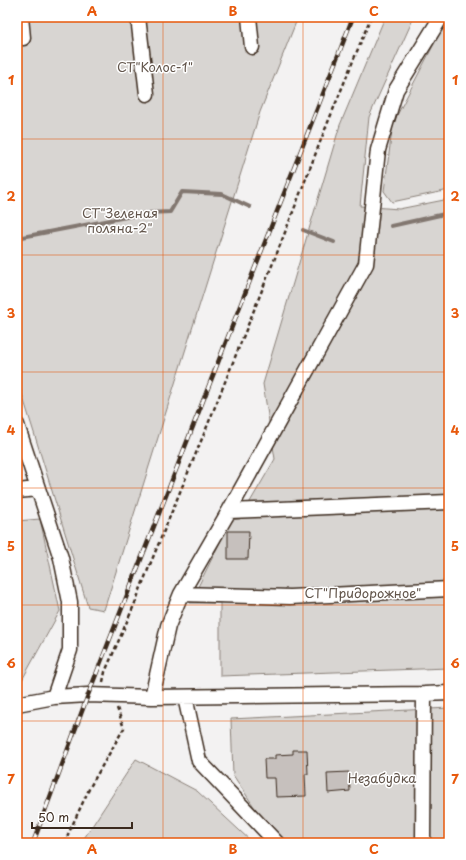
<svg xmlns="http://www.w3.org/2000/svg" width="466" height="860" font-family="'Playpen Sans',sans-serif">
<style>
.green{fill:#d8d5d2;stroke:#8a8078}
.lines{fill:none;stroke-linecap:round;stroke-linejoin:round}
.stream{stroke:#827770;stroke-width:4}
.building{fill:#c6c0bd;stroke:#3b2a1e}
.minor-casing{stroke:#3b2a1e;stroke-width:17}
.path{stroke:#3b2a1e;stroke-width:2.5;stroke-dasharray:4 3;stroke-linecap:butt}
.minor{stroke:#fff;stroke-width:14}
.rail-casing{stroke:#3b2a1e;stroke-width:4.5}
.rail{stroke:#fff;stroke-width:3;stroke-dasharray:9;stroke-linecap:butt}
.grid{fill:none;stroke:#e8590c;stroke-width:1;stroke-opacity:0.55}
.labels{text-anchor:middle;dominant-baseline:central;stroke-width:3;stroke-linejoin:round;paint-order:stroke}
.park-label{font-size:13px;fill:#62554b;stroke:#fff}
.neatline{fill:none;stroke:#e8590c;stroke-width:1.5}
.grid-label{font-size:13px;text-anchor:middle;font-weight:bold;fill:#e8590c}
</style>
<rect width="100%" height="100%" fill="#f3f2f2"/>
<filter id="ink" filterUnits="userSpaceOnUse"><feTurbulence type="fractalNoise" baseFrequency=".025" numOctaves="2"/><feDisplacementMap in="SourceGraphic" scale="8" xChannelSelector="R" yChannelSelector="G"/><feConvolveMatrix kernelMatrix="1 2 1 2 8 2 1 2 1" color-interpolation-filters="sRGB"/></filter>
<g filter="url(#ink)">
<!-- green -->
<path class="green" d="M17,17H298L260,112L104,610L88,607L17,378Z
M385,17H414L369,117L360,206L399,209L449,199V668L220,676V603H190L231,520L240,519L275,459L263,384L340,125Z
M448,17H449V190L392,202L384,191L393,123Z
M40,519L60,611L22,680L17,681V521Z
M449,708V843H278L233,775L231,719Z
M136,759L197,791L253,843H81Z"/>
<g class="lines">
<!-- stream -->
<path class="stream" d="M391,226L449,213
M303,230L334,242
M17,238L147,213L170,212L182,192L222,194L250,207"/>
</g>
<!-- building -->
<path class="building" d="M228,531H249L248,559H228Z
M293,750H307L308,774H305L306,796L276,797L275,778H265L264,759H275V755L293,754Z
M349,772L350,791L328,793L327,773Z"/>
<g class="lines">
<!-- minor casing -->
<g class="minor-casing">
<path id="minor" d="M21,17L23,38
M138,17L147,94
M249,17L252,47
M17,425L61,558L70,602V650L54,697
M17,491L38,489
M229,511L449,502
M181,594L290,597L449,589
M152,697L168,626L181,594L229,511L366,264L378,150L396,90L441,17
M185,697L199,761L277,843
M17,704L54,697L88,695L152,697L424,694L449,693
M423,843L424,694"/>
</g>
<!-- path -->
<path class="path" d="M103,682L105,672L135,603L149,567L206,429L277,253L324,132L371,17
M64,843L90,787L124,728L117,708"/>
<!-- minor -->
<use href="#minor" class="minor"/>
<!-- rail casing -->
<g class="rail-casing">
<path id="rail" d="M33,843L88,695L353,17"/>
</g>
<!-- rail -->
<use href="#rail" class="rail"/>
</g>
</g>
<!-- grid -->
<path class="grid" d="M163,17V843M303,17V843M17,139H449M17,255H449M17,372H449M17,488H449M17,605H449M17,721H449"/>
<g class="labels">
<!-- park labels -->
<g class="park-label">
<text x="155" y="66">СТ"Колос-1"</text>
<text x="120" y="212">СТ"Зеленая<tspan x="120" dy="15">поляна-2"</tspan></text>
<text x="363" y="592">СТ"Придорожное"</text>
<text x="382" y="777">Незабудка</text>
</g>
</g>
<!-- margin -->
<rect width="466" height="860" fill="none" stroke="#fff" stroke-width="44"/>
<!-- scale -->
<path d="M32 822v6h100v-6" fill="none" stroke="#3b2a1e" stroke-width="2"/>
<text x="38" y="822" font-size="12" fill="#3b2a1e" stroke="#ffffff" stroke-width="3" paint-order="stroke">50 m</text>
<rect x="22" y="22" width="422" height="816" class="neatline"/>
<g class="grid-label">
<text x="92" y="16">A</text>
<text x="233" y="16">B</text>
<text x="374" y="16">C</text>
<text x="11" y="85">1</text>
<text x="455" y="85">1</text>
<text x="11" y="201">2</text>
<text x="455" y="201">2</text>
<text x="11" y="318">3</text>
<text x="455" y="318">3</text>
<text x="11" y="435">4</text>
<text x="455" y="435">4</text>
<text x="11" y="551">5</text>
<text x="455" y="551">5</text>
<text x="11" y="668">6</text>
<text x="455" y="668">6</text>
<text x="11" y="784">7</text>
<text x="455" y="784">7</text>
<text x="92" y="854">A</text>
<text x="233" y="854">B</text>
<text x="374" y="854">C</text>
</g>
</svg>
